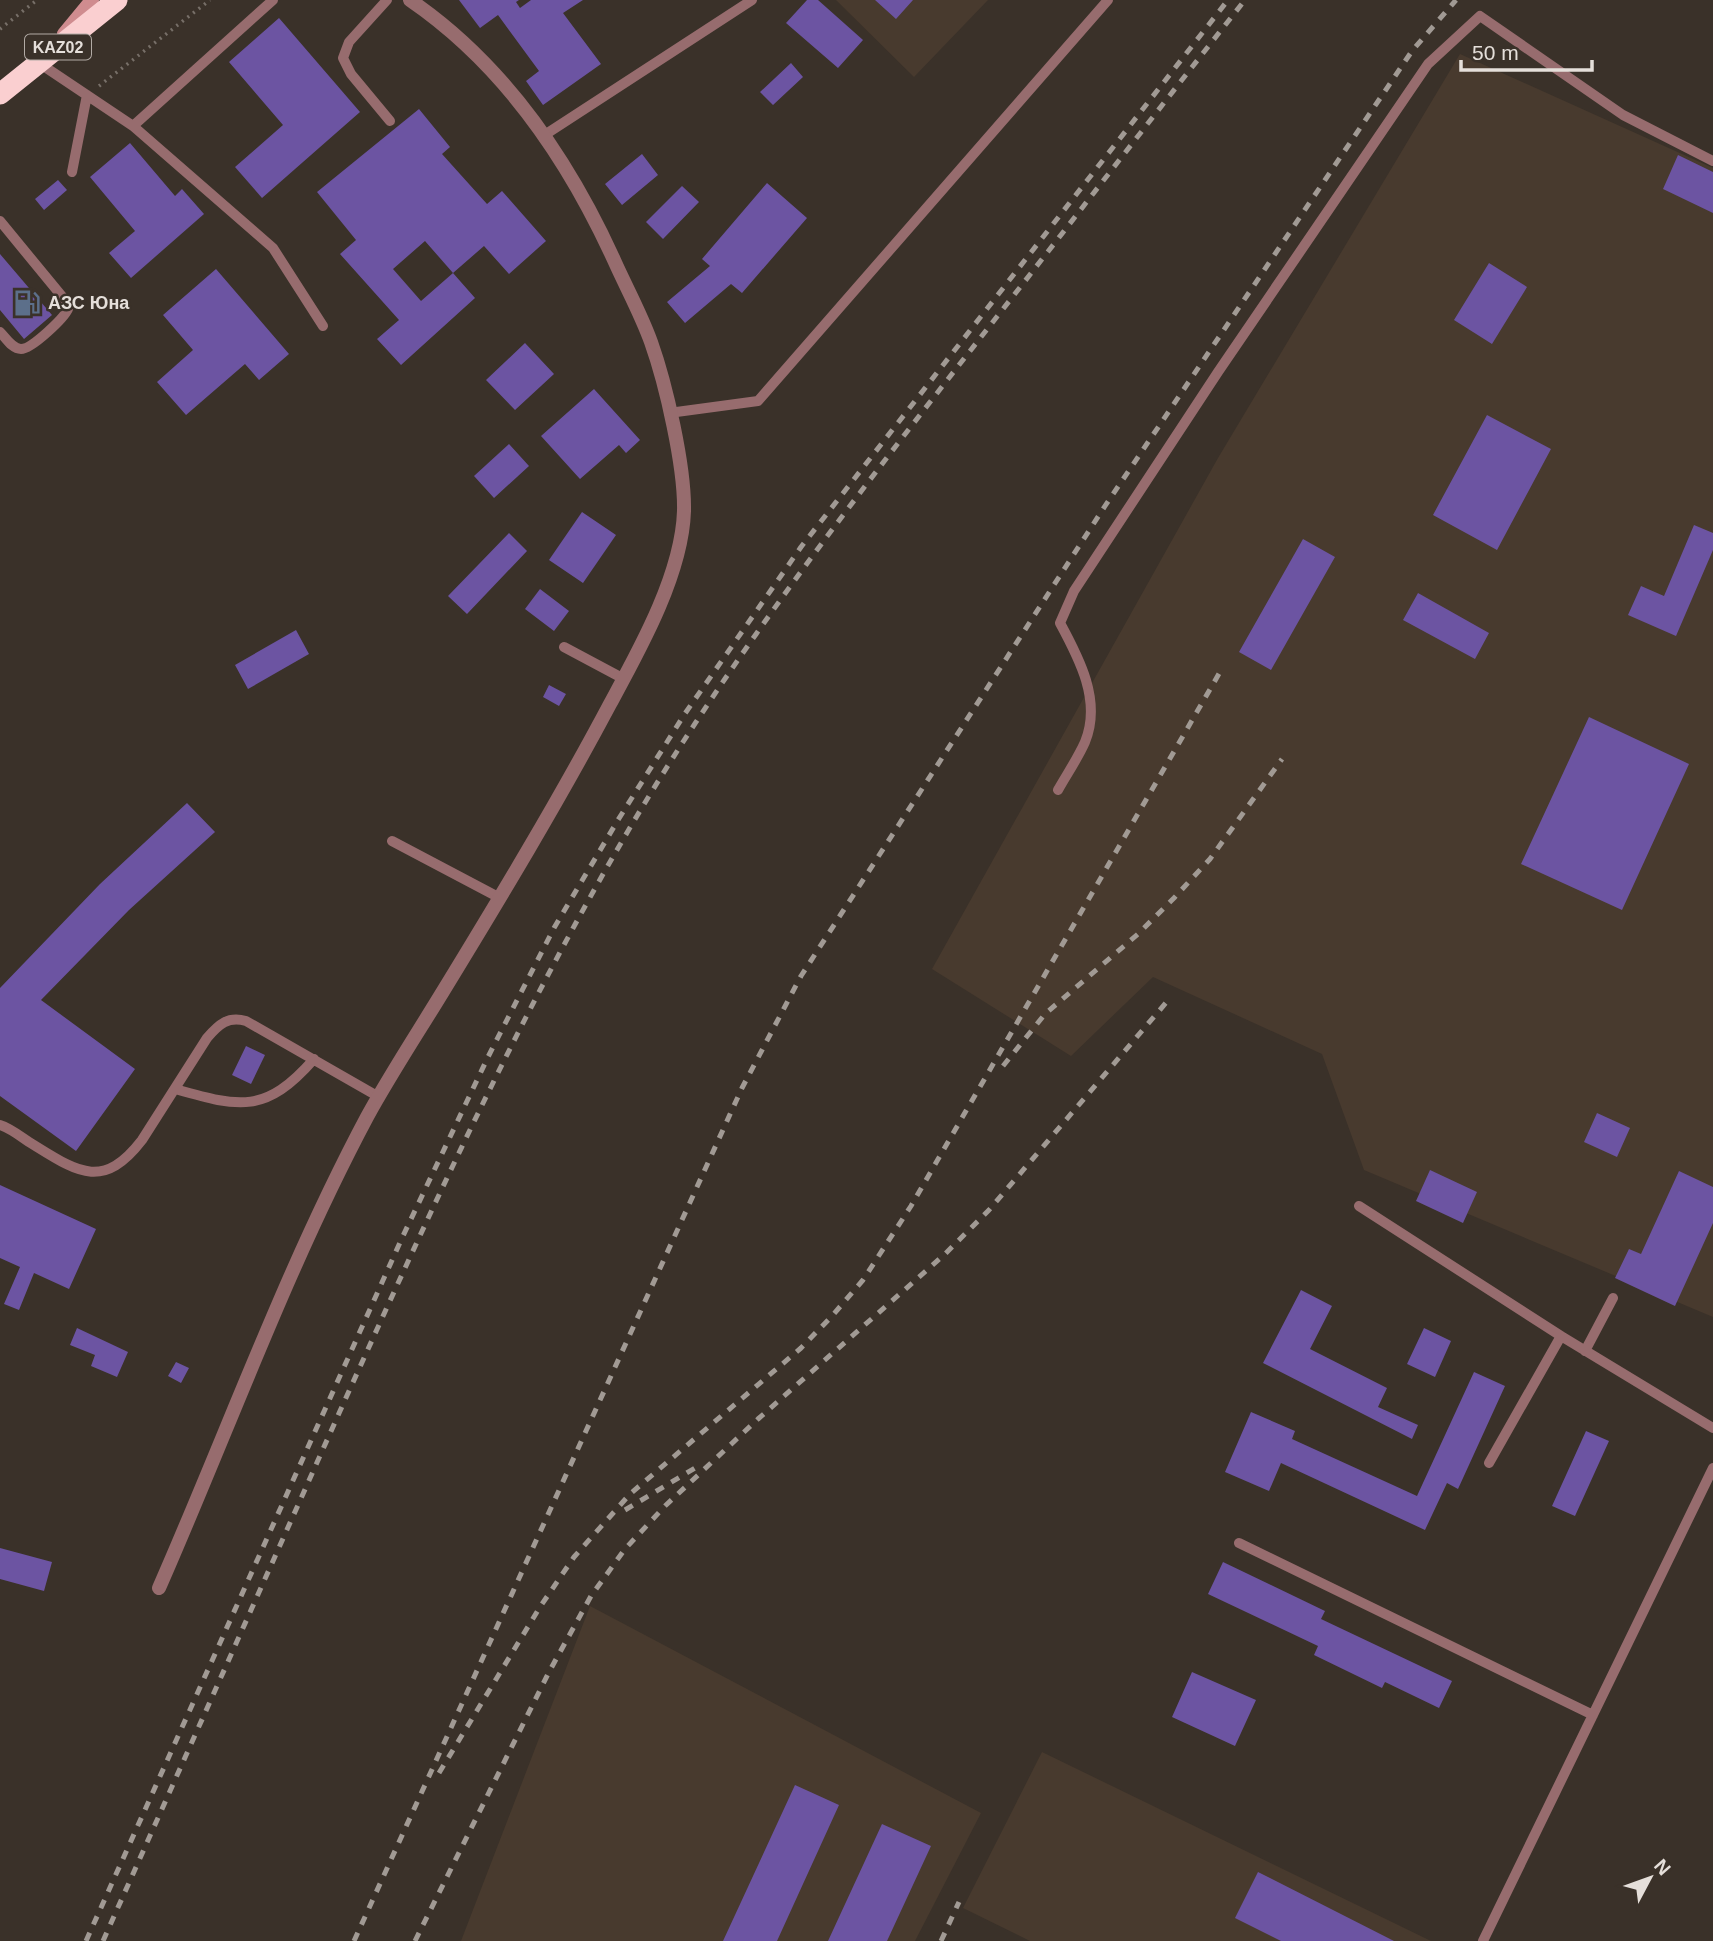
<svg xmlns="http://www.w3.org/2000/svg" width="1713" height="1941" font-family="Arial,sans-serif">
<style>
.built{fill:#483a2e}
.building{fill:#6c54a2;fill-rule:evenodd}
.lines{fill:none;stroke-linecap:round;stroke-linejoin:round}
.path{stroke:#776f68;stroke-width:3.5;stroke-dasharray:2 5;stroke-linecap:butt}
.lane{stroke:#976c6e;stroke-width:10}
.street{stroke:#976c6e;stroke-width:14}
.secondary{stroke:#cf8c8f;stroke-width:14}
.highway{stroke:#facfd0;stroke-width:21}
.rail{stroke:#a19a94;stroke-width:5;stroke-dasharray:9 9;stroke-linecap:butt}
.labels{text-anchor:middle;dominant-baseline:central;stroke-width:5;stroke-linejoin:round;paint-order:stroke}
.shield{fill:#3a3129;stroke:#b2aba5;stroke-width:2}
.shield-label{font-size:16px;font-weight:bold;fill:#e5dfda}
.poi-label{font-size:18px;font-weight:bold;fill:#e5dfda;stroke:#3a3129;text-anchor:start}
</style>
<rect width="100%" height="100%" fill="#3a3129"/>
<!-- built -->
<path class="built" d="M836,0H988L914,77Z
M1460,54L1713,168V1317L1364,1170L1322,1054L1153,977L1071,1056L932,969L1218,458Z
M590,1606L981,1813L915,1941H461Z
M1042,1752L1431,1941H1030L963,1908Z"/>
<!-- building -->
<path class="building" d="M459,0H519L516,2L520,8L531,0H583L563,13L601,64L543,105L526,81L539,71L498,15L480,28Z
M807,0H818L863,40L838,68L786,23Z
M875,0H913L896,19Z
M279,18L360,112L262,198L235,167L283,125L229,62Z
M791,63L803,77L773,105L760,92Z
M419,109L450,147L442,154L487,204L502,191L546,241L509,274L484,246L453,273L475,298L401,365L377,339L399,320L340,254L356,240L317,192ZM425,241L453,273L421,301L393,269Z
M130,143L175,196L182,189L204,214L131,278L109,253L135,231L90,177Z
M642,154L658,175L622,205L605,184Z
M1678,155L1713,172V213L1663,189Z
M58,180L67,190L44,210L35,199Z
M767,183L807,218L742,293L731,284L685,323L667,302L710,266L702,259Z
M682,186L699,202L663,239L646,222Z
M0,254L52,315L24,339L0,310Z
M1489,263L1527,287L1492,344L1454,320Z
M216,269L289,354L259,380L245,364L186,415L157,382L193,350L163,315Z
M525,343L554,374L515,410L486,380Z
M594,389L640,440L626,453L619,445L580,479L541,436Z
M1487,415L1551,449L1497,550L1433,515Z
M509,444L529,466L494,498L474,476Z
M582,512L616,535L583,583L549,560Z
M1694,525L1713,533V550L1676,636L1628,615L1641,586L1664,596Z
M509,533L527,551L467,614L448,596Z
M1303,539L1335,557L1271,670L1239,652Z
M540,589L569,611L554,631L525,609Z
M1418,593L1489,633L1475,659L1403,620Z
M296,630L309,654L248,689L235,665Z
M549,685L566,694L559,706L543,697Z
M1589,717L1689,764L1622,910L1521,864Z
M187,803L215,832L129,910L41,1000L135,1069L76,1151L0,1096V988L100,884Z
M246,1046L265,1055L251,1084L232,1075Z
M1597,1113L1630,1128L1617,1157L1584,1142Z
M1430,1170L1477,1192L1463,1223L1416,1201Z
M1679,1171L1713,1187V1223L1675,1306L1615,1278L1629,1249L1641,1254Z
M0,1185L96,1229L69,1289L34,1273L19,1310L4,1304L20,1267L0,1258Z
M1301,1290L1332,1306L1310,1349L1387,1388L1378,1407L1418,1425L1412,1439L1263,1363Z
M77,1328L128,1352L117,1377L91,1366L95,1355L70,1345Z
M1424,1328L1451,1341L1435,1377L1407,1364Z
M176,1362L189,1368L181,1383L168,1376Z
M1474,1372L1505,1386L1458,1489L1447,1483L1425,1530L1281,1463L1269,1491L1225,1472L1251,1412L1295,1431L1292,1439L1417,1496Z
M1586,1431L1609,1441L1575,1516L1552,1506Z
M0,1548L52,1562L44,1591L0,1579Z
M1223,1562L1325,1611L1321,1619L1452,1681L1439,1708L1385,1682L1382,1688L1314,1655L1318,1646L1208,1594Z
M1192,1672L1256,1700L1235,1746L1172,1717Z
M795,1785L839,1805L777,1941H723Z
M882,1824L931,1846L887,1941H828Z
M1258,1872L1394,1941H1281L1235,1918Z"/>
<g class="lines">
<!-- path -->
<path class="path" d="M0,29L37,0
M99,86L210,0"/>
<!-- lane -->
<path class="lane" d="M387,0L349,42L343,58L351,74L390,121
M39,63L133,126L273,248L323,326
M133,126L273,0
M543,136L752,0
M72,172L87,95
M0,221L65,300L68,309C64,318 32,349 21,349C12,349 6,338 0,332
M669,413L758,401L1108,0
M564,647L624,679
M1058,790C1067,774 1078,758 1085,742C1102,701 1079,658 1060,623L1074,591L1218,372L1428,64L1480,16L1623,115L1713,161
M392,841L500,898
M175,1089C239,1107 265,1115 314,1059
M0,1125C10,1128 20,1136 29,1142C76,1171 102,1192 142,1140L207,1038C219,1024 228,1016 246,1021L379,1097
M1359,1206L1561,1336
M1585,1351L1613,1298
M1489,1463L1561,1336L1713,1428
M1239,1543L1593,1715
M1483,1941L1713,1468"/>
<!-- street -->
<path class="street" d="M159,1588C228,1431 286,1269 367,1117C390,1075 417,1034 442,993C500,898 558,802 610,704C640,649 682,574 684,511C685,467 666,384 651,342C641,314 626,287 614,260C568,159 502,63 410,0"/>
<!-- secondary -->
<path class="secondary" d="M64,34L92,0"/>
<!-- highway -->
<path class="highway" d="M0,94L117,0"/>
<!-- rail -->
<path class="rail" d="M1003,1066L1045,1014L1138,934L1174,898L1210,859L1282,759
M625,1510L700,1465
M439,1773L540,1607L574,1557L630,1494L801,1348L832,1316L863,1280L911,1206L1220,672
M86,1941L402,1238L488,1057L554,928L618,820L684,715L801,547L1228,0
M103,1941C182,1764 261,1588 340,1411C429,1214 518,1018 628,831C734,651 864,486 992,323C1077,215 1160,107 1245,0
M354,1941L742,1088L801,976L1105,506L1412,51L1456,0
M415,1941L549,1672L591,1596L625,1549L665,1506L758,1419L944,1255L989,1210L1170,998
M941,1941L959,1902"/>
</g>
<!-- icons -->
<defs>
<g id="fuel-bare" transform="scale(2.1)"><path d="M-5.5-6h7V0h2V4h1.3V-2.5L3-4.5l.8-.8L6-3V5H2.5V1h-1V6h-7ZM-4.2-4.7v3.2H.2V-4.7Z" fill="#5c6f8a" stroke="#3a3129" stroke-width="2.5" paint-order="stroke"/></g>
</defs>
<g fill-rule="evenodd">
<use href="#fuel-bare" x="27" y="303"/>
</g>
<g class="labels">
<!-- shield labels -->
<rect class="shield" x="25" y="34.5" width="66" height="25" rx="5"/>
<g class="shield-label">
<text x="58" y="47">KАZ02</text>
</g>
<!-- poi labels -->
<g class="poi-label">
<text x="48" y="303">АЗС Юна</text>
</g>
</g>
<!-- north arrow -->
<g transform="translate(1650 1878) rotate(49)" stroke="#3a3129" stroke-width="5" paint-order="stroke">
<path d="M0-5L12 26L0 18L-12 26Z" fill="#e5dfda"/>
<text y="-10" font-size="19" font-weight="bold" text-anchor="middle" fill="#e5dfda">N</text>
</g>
<!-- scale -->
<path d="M1461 60v10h131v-10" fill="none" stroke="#e5dfda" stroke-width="3.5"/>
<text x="1472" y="60" font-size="21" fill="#e5dfda" stroke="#3a3129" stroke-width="5" paint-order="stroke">50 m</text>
</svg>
